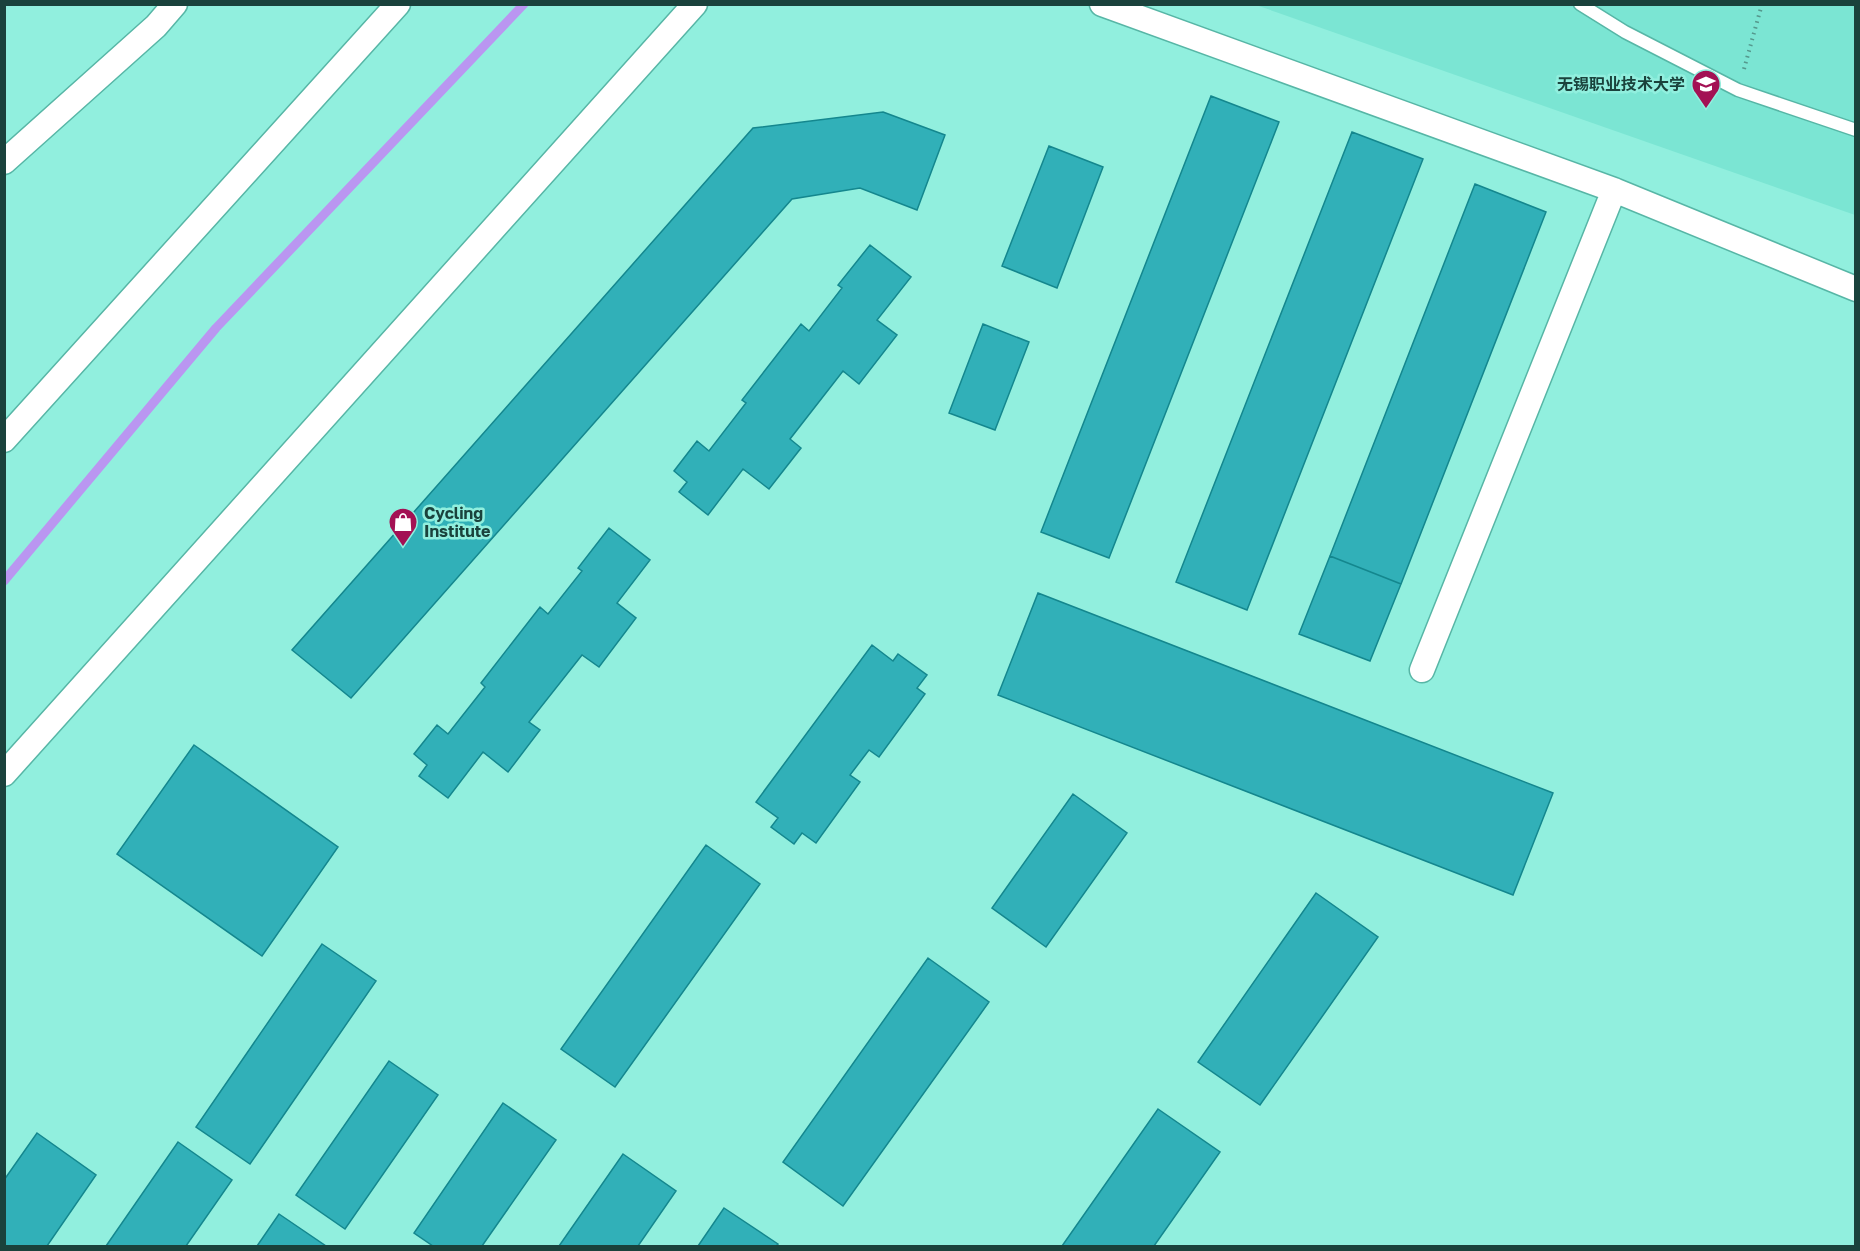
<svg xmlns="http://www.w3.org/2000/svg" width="1860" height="1251" font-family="'Golos Text','Noto Sans SC',sans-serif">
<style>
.built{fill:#7be5d3}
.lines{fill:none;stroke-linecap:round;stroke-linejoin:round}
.stream{stroke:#ba96f1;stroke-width:9}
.building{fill:#31b0b8;stroke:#14878e;stroke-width:1.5}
.service-casing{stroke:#57b6a6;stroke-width:15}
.minor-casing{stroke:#57b6a6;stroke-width:27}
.path{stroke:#55988d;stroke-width:4;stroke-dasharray:1.5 4.5;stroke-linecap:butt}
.service{stroke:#fff;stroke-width:12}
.minor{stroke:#fff;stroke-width:24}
.labels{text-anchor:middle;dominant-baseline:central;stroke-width:5;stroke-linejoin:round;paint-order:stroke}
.poi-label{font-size:16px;font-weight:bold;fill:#1a423c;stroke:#91efde;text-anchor:end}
</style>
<rect width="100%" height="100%" fill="#91efde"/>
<!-- built -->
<path class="built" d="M1256,5H1855V215Z"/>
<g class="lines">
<!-- stream -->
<path class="stream" d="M4,581L216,328L524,4"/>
</g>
<!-- building -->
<path class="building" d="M1211,96L1279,122L1109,558L1041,532Z
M883,112L945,135L917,210L860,188L792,199L351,698L292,650L753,128Z
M1352,132L1423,159L1247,610L1176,582Z
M1049,146L1103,167L1057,288L1002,266Z
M1475,184L1546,212L1401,584L1330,556Z
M870,245L911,277L877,320L897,335L859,384L843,371L790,439L801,448L769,489L743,469L708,515L679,492L687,482L674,471L697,441L709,451L746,403L742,400L801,324L809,331L842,288L838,285Z
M983,324L1029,342L995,430L949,413Z
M609,528L650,560L617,603L636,618L599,667L582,655L529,722L540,730L508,772L483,752L448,798L419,776L427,765L414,754L437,725L448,734L485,687L481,683L540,607L548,614L582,571L578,568Z
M1330,556L1401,584L1370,661L1299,634Z
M1038,593L1553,793L1513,895L998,695Z
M872,645L893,661L898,654L927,675L917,688L925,694L879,757L869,750L850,775L860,782L816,843L802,833L794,844L771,827L778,818L756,802Z
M194,745L338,847L262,956L117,854Z
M1073,794L1127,833L1046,947L992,908Z
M706,845L760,884L615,1087L561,1049Z
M1316,893L1378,937L1260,1105L1198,1062Z
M322,944L376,981L250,1164L196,1127Z
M928,958L989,1002L843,1206L783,1162Z
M389,1061L438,1095L345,1229L296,1195Z
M503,1103L556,1140L482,1246H433L414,1233Z
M1158,1109L1220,1152L1154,1246H1062Z
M37,1133L96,1175L47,1246H4V1180Z
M178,1142L232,1180L186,1246H106Z
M623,1154L676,1191L638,1246H559Z
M724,1208L778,1244L776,1246H698Z
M279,1214L326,1246H257Z"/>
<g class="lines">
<!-- service casing -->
<g class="service-casing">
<path id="service" d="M1580,4L1625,32L1738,90L1856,130"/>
</g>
<!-- minor casing -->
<g class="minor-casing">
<path id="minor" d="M1102,4L1614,190L1856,289
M4,162L156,26L175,4
M4,440L398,4
M1422,670L1614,190
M4,774L695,4"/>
</g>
<!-- path -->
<path class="path" d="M1744,69L1762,4"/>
<!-- service -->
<use href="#service" class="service"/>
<!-- minor -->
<use href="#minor" class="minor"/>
</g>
<!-- icons -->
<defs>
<g id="university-pin" transform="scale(1.5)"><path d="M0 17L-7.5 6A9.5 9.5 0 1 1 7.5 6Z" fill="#a31154" stroke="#91efde"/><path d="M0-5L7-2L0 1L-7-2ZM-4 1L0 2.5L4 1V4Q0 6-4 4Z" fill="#fff"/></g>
<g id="shop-pin" transform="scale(1.5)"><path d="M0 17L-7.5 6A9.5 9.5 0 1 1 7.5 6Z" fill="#a31154" stroke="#91efde"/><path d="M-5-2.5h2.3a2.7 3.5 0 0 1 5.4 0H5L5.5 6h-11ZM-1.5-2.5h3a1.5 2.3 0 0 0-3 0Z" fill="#fff"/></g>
</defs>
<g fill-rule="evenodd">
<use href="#university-pin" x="1706" y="84"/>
<use href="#shop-pin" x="403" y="522"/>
</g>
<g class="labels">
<!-- poi labels -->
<g class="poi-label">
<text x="1685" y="84">无锡职业技术大学</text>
<text x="424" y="513" text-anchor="start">Cycling<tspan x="424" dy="18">Institute</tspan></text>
</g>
</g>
<!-- border -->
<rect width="1860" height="1251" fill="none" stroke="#1a423c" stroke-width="12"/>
</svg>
